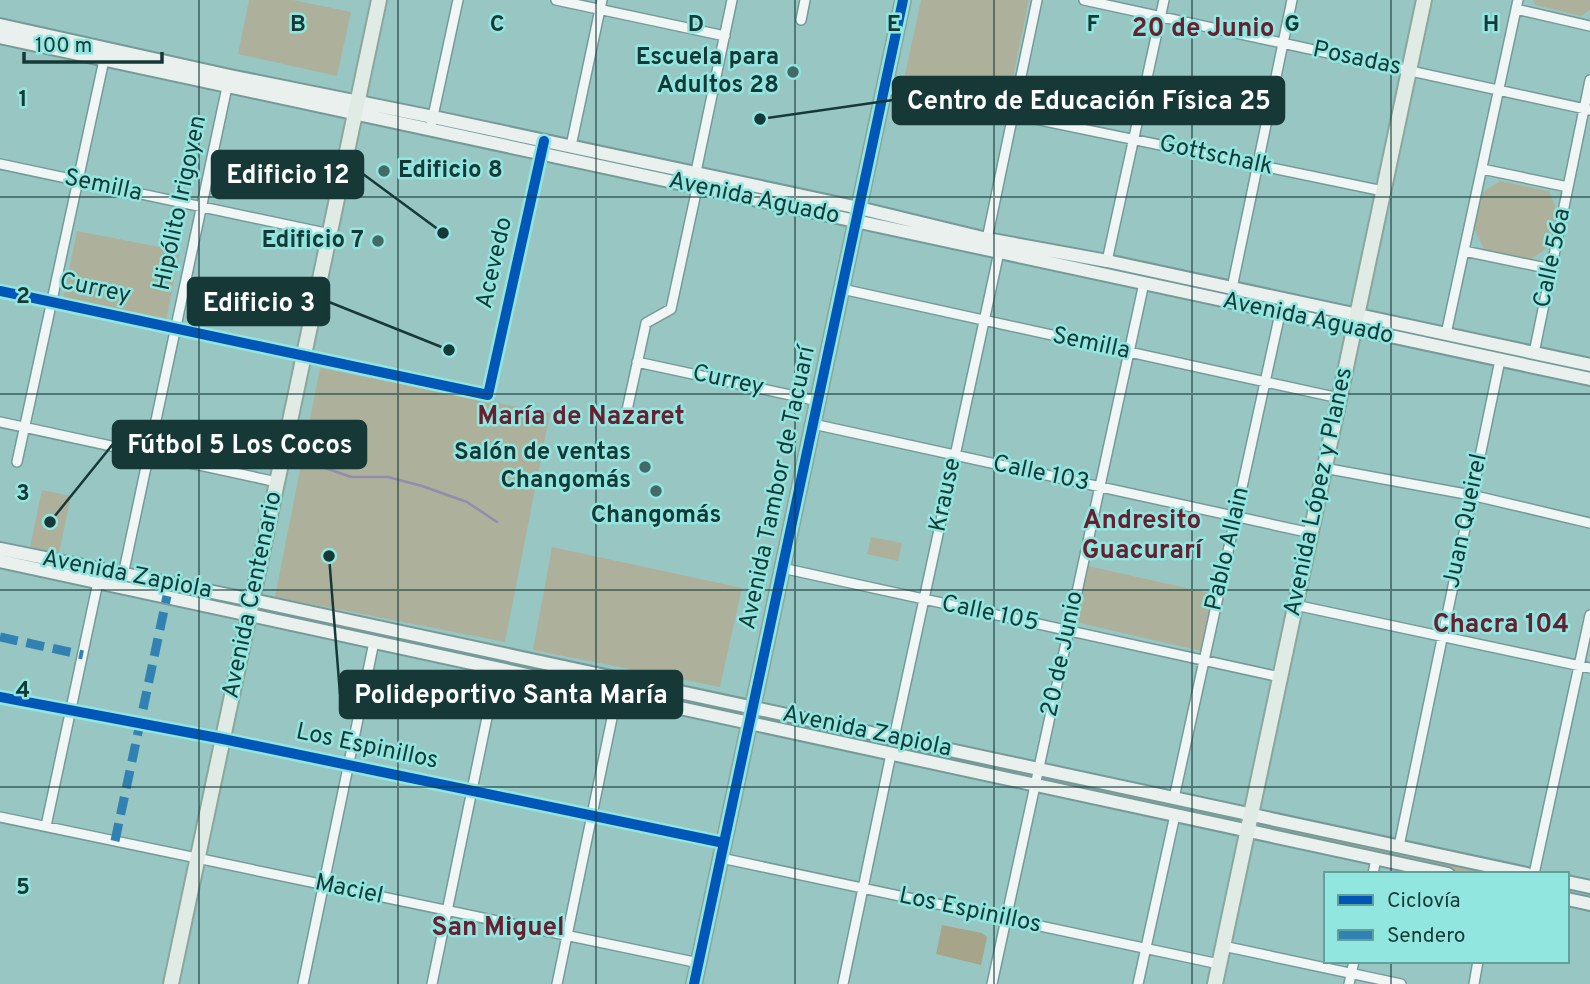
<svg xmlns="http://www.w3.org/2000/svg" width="1590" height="984" font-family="Overpass,sans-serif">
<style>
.green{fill:#adb19b}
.forest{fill:#a6a589}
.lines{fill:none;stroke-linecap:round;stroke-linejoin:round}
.stream{stroke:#928cae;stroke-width:2.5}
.minor-casing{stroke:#759a98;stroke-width:12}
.secondary-casing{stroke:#759a98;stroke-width:16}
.primary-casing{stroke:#8aa69d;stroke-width:18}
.minor{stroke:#f0f6f6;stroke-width:9}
.secondary{stroke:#e9f0ee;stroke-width:12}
.primary{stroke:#e1ebe6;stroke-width:14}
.quiet{stroke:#3182b2;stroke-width:9;stroke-dasharray:18 9;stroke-linecap:butt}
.cycleway-casing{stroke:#92e6e0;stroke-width:15}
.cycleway{stroke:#0057b8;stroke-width:10}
.grid{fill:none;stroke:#163937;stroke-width:2;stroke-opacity:0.55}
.poi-dot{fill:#446a68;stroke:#92e6e0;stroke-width:2.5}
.labels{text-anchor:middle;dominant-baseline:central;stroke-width:5;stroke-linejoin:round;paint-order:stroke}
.poi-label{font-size:24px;font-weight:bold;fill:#163937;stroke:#92e6e0;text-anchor:end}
.street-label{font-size:24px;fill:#163937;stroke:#92e6e0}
.neighbourhood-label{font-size:26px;font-weight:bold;fill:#662030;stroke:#92e6e0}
.grid-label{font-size:23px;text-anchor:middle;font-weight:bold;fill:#163937;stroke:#92e6e0;stroke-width:5;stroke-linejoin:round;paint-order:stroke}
.leader{fill:none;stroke:#163937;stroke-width:2.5}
.callout-dot{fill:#163937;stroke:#92e6e0;stroke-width:2.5}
.callout{fill:#163937;stroke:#163937;stroke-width:2.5}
.callout-label{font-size:26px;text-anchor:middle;font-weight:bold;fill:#fff}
</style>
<rect width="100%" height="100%" fill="#98c6c3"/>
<!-- green -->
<path class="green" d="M249,0H293L351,12L337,76L238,54Z
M921,0H1029L1009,96L905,75Z
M1533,0H1590V10L1581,16L1535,5Z
M1500,181L1549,191L1557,211L1548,247L1530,260L1484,249L1474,229L1483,192Z
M77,231L180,251L166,321L63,300Z
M320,368L550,413L505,642L275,597Z
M42,490L71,496L59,553L30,547Z
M871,537L902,543L898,561L867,554Z
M552,547L742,588L720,687L533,650Z
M1088,566L1213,594L1201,651L1075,622Z
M267,609L1501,874H1467L267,614Z"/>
<!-- forest -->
<path class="forest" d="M942,925L982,933L987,937L981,965L936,954Z"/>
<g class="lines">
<!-- stream -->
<path class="stream" d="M294,457L351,477H388L422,486L467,502L497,522"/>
<!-- minor casing -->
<g class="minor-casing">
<path id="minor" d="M556,0L725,36
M1084,0L1590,110
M1516,9L1590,26
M801,20L805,0
M884,88L1383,191
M430,130L458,0
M571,146L602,0
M0,164L330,234
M1482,169L1568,187
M693,186L732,0
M987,239L1037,0
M1464,251L1551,269
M1107,261L1164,0
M1232,288L1292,0
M842,289L1339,398
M0,291L488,395L544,141
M1446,334L1518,0
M1534,353L1590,80
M637,362L818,401
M627,410L646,323L671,309L697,188
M0,422L277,482
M813,424L1311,533
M17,462L104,60
M1324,468L1471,495L1590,523
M782,568L1280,677
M123,575L227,87
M1295,605L1590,668
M0,697L223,739L724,843
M894,738L999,252
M1174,798L1283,300
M0,817L699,963
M46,826L98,582
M1399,846L1500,360
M721,858L1219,964
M1373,874L1376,858
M1534,874L1590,615
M1223,946L1401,984
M303,984L374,642
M432,984L497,669
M557,984L617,694
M843,984L891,754
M992,984L1144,283
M1138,984L1175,815
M1349,984L1354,961
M1474,984L1478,961"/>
</g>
<!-- secondary casing -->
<g class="secondary-casing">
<path id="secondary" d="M0,25L230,76L433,117L859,208L987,239L1107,261L1590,365
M0,37L1590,379
M0,549L252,600L1527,874
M0,561L1448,874
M1567,882L1590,887
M1567,899L1590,904"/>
</g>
<!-- primary casing -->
<g class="primary-casing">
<path id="primary" d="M171,984L379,0
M694,984L903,0
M1215,984L1424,0"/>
</g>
<!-- minor -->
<use href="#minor" class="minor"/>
<!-- secondary -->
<use href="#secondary" class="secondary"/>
<!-- primary -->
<use href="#primary" class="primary"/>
<!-- quiet -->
<path class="quiet" d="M0,637L83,655
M115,841L167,596"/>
<!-- cycleway casing -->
<g class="cycleway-casing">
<path id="cycleway" d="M0,291L488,395L544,141
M0,697L223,739L724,843
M694,984L903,0"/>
</g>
<!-- cycleway -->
<use href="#cycleway" class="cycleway"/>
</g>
<!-- grid -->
<path class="grid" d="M199,0V984M398,0V984M596,0V984M795,0V984M994,0V984M1192,0V984M1391,0V874M0,197H1590M0,394H1590M0,590H1590M0,787H1590M1391,961V984"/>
<!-- markers -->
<g class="poi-dot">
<circle cx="793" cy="72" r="7"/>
<circle cx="384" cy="171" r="7"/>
<circle cx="378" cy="241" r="7"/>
<circle cx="645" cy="467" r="7"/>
<circle cx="656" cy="491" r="7"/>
</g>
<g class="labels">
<!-- poi labels -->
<g class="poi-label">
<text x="779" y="58">Escuela para<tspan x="779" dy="28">Adultos 28</tspan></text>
<text x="398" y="171" text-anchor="start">Edificio 8</text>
<text x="364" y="241">Edificio 7</text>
<text x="631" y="453">Salón de ventas<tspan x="631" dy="28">Changomás</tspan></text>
<text x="656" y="516" text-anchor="middle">Changomás</text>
</g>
<!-- street labels -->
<g class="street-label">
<text transform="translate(1357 59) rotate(12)">Posadas</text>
<text transform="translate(1216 156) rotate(12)">Gottschalk</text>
<text transform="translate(103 186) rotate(12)">Semilla</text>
<text transform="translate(754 199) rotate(12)">Avenida Aguado</text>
<text transform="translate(181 203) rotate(-78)">Hipólito Irigoyen</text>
<text transform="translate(1553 258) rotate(-78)">Calle 56a</text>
<text transform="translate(495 263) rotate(-77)">Acevedo</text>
<text transform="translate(95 289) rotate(12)">Currey</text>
<text transform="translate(1308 319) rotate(12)">Avenida Aguado</text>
<text transform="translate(1091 344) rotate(12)">Semilla</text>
<text transform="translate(728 381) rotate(12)">Currey</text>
<text transform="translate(1041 474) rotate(12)">Calle 103</text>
<text transform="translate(778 488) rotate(-78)">Avenida Tambor de Tacuarí</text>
<text transform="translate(1319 492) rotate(-78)">Avenida López y Planes</text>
<text transform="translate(946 495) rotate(-78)">Krause</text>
<text transform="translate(1466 521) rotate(-78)">Juan Queirel</text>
<text transform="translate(1228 549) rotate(-77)">Pablo Allain</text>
<text transform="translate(127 575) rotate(11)">Avenida Zapiola</text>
<text transform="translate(253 595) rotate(-78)">Avenida Centenario</text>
<text transform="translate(990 614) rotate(12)">Calle 105</text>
<text transform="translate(1063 654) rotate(-78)">20 de Junio</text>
<text transform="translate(867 732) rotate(12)">Avenida Zapiola</text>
<text transform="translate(367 747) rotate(12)">Los Espinillos</text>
<text transform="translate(349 890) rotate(12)">Maciel</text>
<text transform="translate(970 911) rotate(12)">Los Espinillos</text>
</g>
<!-- neighbourhood labels -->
<g class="neighbourhood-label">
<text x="1203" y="29">20 de Junio</text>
<text x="581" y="417">María de Nazaret</text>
<text x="1142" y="521">Andresito<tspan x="1142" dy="30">Guacurarí</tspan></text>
<text x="1501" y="625">Chacra 104</text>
<text x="498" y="928">San Miguel</text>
</g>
</g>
<g class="grid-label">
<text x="298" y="31">B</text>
<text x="497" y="31">C</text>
<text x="696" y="31">D</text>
<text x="894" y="31">E</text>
<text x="1093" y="31">F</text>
<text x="1292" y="31">G</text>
<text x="1491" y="31">H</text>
<text x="23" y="106">1</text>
<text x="23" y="303">2</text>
<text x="23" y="500">3</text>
<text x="23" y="697">4</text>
<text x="23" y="894">5</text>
</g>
<!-- callouts -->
<path class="leader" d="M760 119L893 100M443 233L363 174M449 350L329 302M50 522L113 444M329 556L340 694"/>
<g class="callout-dot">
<circle cx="760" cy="119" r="7"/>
<circle cx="443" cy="233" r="7"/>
<circle cx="449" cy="350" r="7"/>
<circle cx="50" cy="522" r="7"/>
<circle cx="329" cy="556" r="7"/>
</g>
<g class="callout">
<rect x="893" y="77" width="391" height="47" rx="7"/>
<rect x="212" y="151" width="151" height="47" rx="7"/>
<rect x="188" y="278" width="141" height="47" rx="7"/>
<rect x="113" y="421" width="253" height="47" rx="7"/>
<rect x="340" y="671" width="342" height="47" rx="7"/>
</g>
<g class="callout-label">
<text x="1089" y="109">Centro de Educación Física 25</text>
<text x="288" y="183">Edificio 12</text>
<text x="259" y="311">Edificio 3</text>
<text x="240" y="453">Fútbol 5 Los Cocos</text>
<text x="511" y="703">Polideportivo Santa María</text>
</g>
<!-- legend -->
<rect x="1324" y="872" width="245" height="91" fill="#92e6e0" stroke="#60a19c" stroke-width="2"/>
<rect x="1338" y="895" width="35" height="10" fill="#0057b8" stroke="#60a19c" stroke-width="2"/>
<text x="1387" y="907" font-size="21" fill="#163937">Ciclovía</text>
<rect x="1338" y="930" width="35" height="10" fill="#3182b2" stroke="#60a19c" stroke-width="2"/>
<text x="1387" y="942" font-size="21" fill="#163937">Sendero</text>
<!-- scale -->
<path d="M24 52v10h138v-10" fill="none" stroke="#163937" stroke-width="3.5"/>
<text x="35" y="52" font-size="21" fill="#163937" stroke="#92e6e0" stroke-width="5" paint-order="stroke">100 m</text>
</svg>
